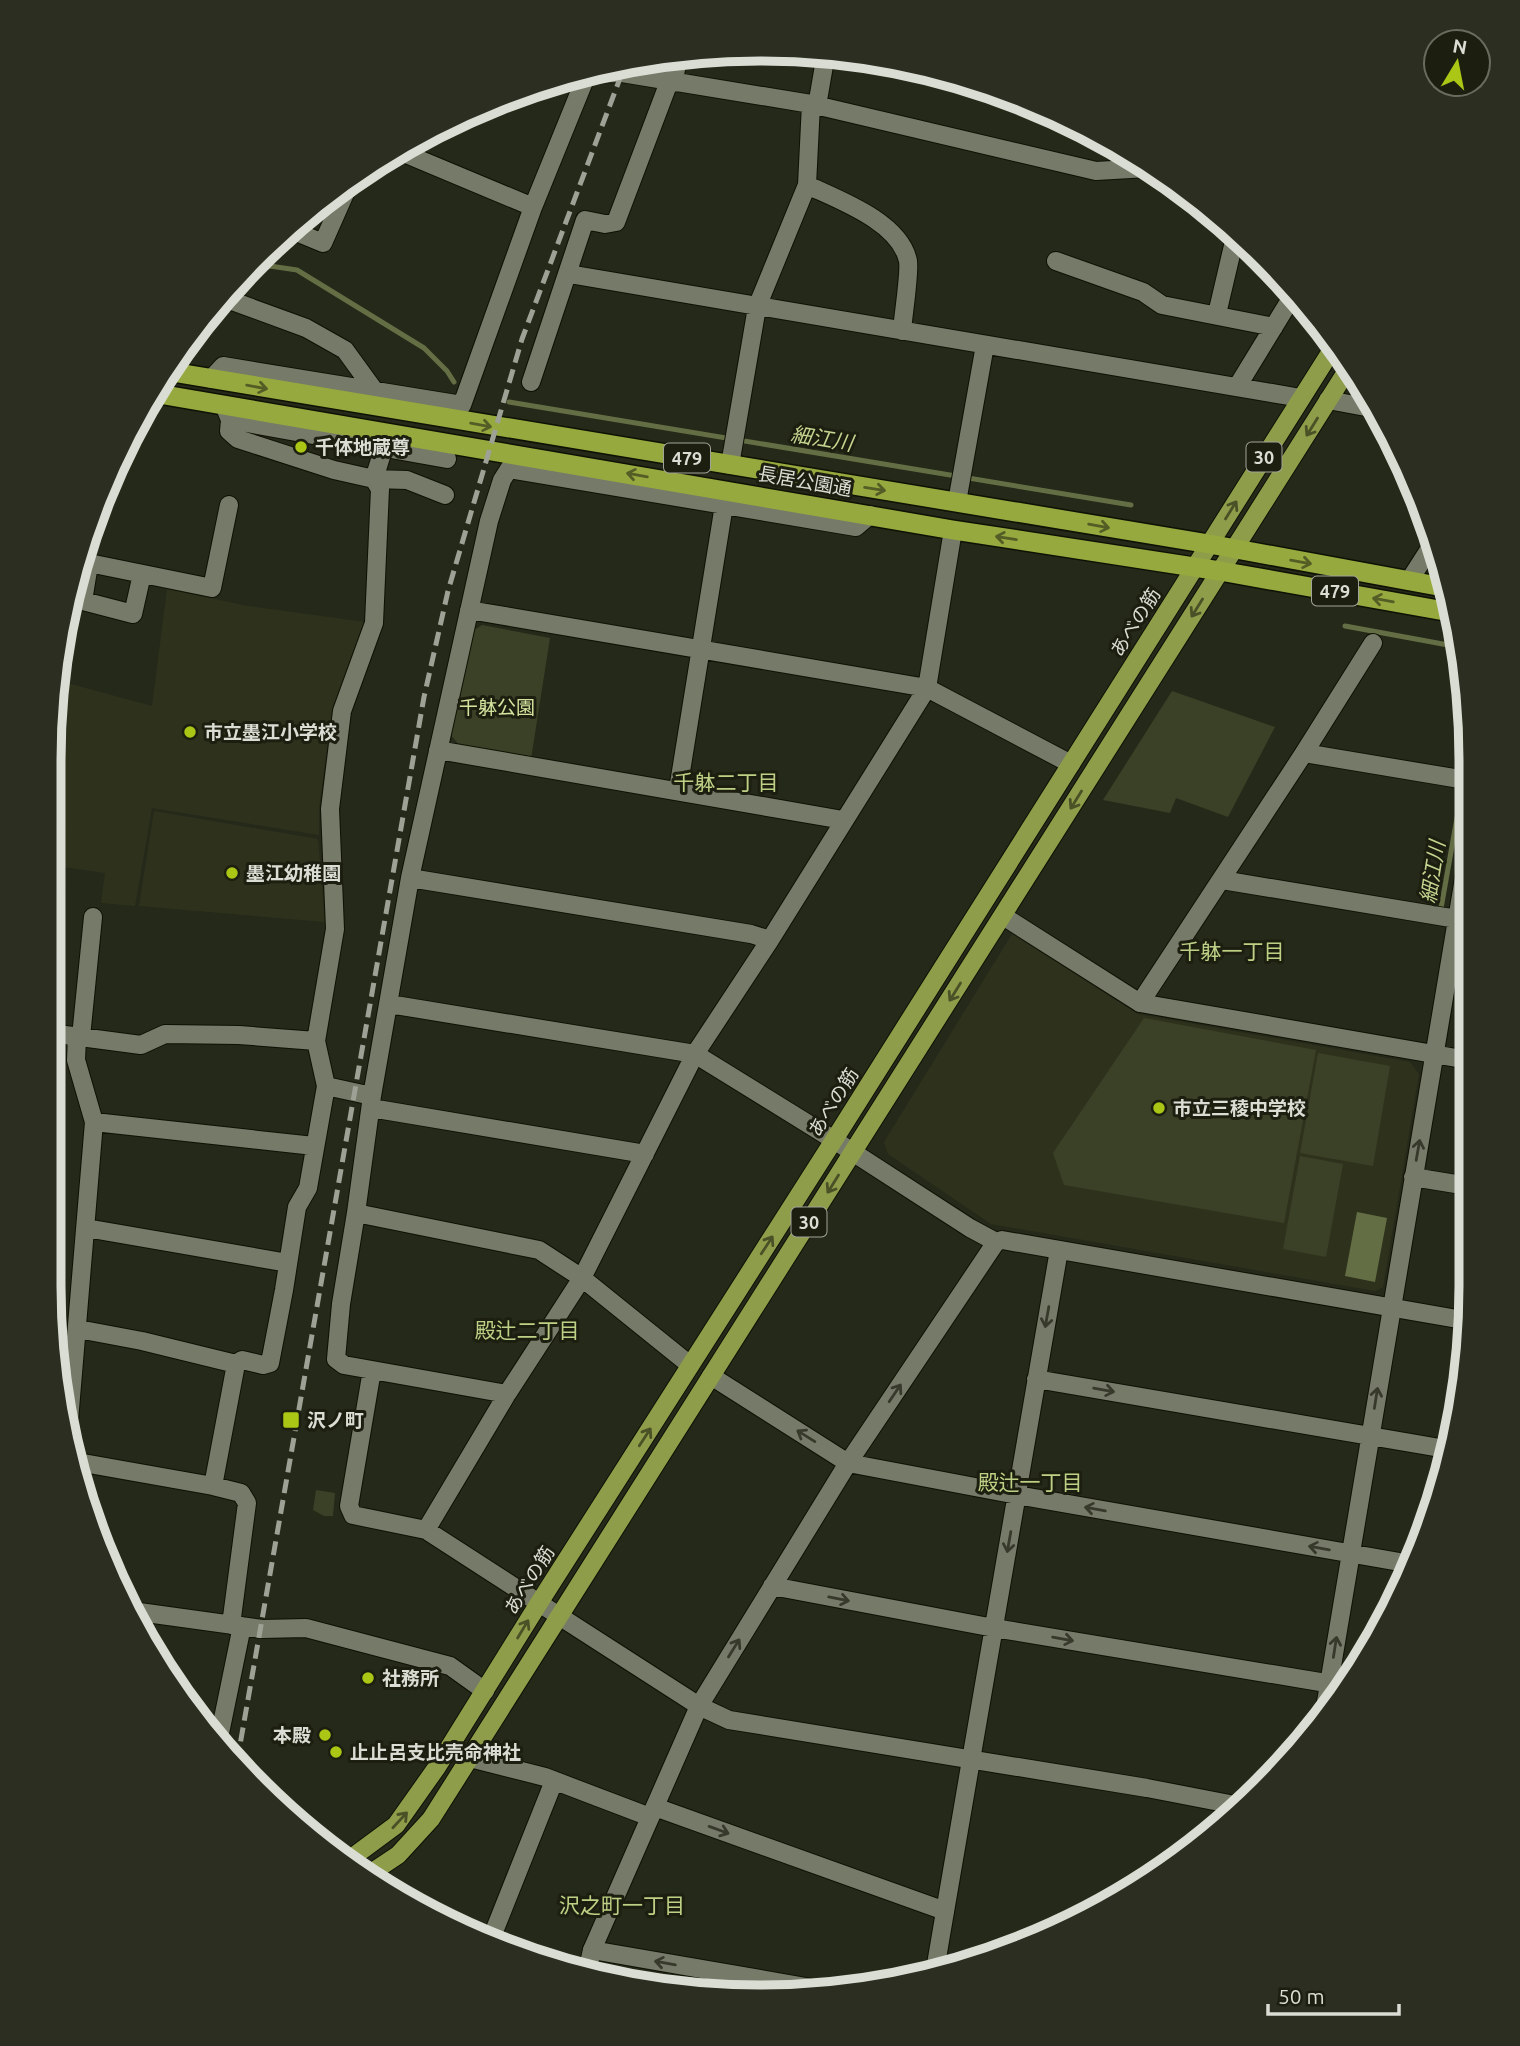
<svg xmlns="http://www.w3.org/2000/svg" width="1520" height="2046" font-family="Ubuntu,'Noto Sans JP',sans-serif">
<style>
.built{fill:#2e321d}
.green{fill:#3b4126}
.water{fill:#646e44}
.lines{fill:none;stroke-linecap:round;stroke-linejoin:round}
.stream{stroke:#646e44;stroke-width:5}
.minor-casing{stroke:#0e1104;stroke-width:20}
.tertiary-casing{stroke:#0e1104;stroke-width:20}
.primary-casing{stroke:#0e1104;stroke-width:20}
.trunk-casing{stroke:#0e1104;stroke-width:22}
.minor{stroke:#767a68;stroke-width:18}
.tertiary{stroke:#767a68;stroke-width:18}
.primary{stroke:#8e9d49;stroke-width:18}
.trunk{stroke:#96a93e;stroke-width:19}
.rail{stroke:#9ea195;stroke-width:5;stroke-dasharray:14 7;stroke-linecap:butt}
.oneway{stroke:#535d25}
.oneway2{stroke:#4a5127}
.oneway3{stroke:#373a2a}
.poi-dot{fill:#abc615;stroke:#1c1f10;stroke-width:2.5}
.labels{text-anchor:middle;dominant-baseline:central;stroke-width:6;stroke-linejoin:round;paint-order:stroke}
.shield{fill:#1c1f10;stroke:#a1a498;stroke-width:2}
.shield-label{font-size:18px;font-weight:bold;fill:#daddd3}
.poi-label{font-size:19px;font-weight:bold;fill:#daddd3;stroke:#1c1f10;text-anchor:start}
.street-label{font-size:19px;fill:#daddd3;stroke:#1c1f10}
.park-label{font-size:19px;fill:#d4e49e;stroke:#1c1f10}
.water-label{font-size:21px;font-style:italic;fill:#c5d590;stroke:#1c1f10}
.neighbourhood-label{font-size:21px;fill:#bed085;stroke:#1c1f10}
.rim{fill:none;stroke:#daddd3;stroke-width:9}
</style>
<rect width="100%" height="100%" fill="#252919"/>
<!-- built -->
<path class="built" d="M167,589L248,606L365,622L366,631L353,673L333,706L319,808V835L152,808L135,906L101,903L105,873L50,865L51,714L56,680L152,706Z
M154,811L318,839L325,922L139,906Z
M1012,934L1138,1014L1410,1062L1419,1074L1383,1287L1375,1291L991,1224L888,1154L884,1142Z"/>
<!-- green -->
<path class="green" d="M482,625L550,638L531,759L460,746L449,733L471,632Z
M1172,691L1275,727L1228,817L1176,798L1170,813L1103,800Z
M1144,1018L1316,1050L1284,1223L1064,1185L1053,1153Z
M1318,1053L1390,1066L1373,1166L1300,1153Z
M1300,1156L1343,1164L1326,1257L1283,1249Z
M316,1490L335,1493L333,1516H324L313,1510Z"/>
<!-- water -->
<path class="water" d="M1357,1212L1387,1218L1375,1282L1345,1276Z"/>
<g class="lines">
<!-- stream -->
<path class="stream" d="M245,272L249,275L270,266L297,270L424,348L447,371L454,382
M509,402L1131,505
M1345,626L1459,647
M1440,914L1466,767"/>
<!-- minor casing -->
<g class="minor-casing">
<path id="minor" d="M577,74L622,73L811,104L1096,171L1148,168
M673,83L679,56
M811,104L807,185C839,200 900,222 908,261C910,273 903,316 902,331
M817,106L826,54
M399,151L533,207
M289,229L323,243L350,182
M1056,261L1143,292L1162,305L1274,327
M569,274L1301,398
M224,298L306,328L345,350L374,390
M1217,314L1236,233
M211,379L223,366L462,405L533,207L587,74
M531,382L585,220L605,224L616,222L669,82
M1237,387L1292,297
M1328,400L1371,408
M224,405L230,420L229,431L238,439L334,470L374,479L407,480L445,495
M230,420L447,459
M730,465L757,307L807,185
M957,502L985,345
M79,561L212,588L229,505
M89,564L83,601L133,614L142,574
M1409,581L1432,545
M469,610L927,688L1071,764
M438,750L843,820
M1304,753L1466,780
M678,790L724,505
M410,878L751,934L770,940
M1222,880L1457,919
M1003,916L1140,1003L1468,1060
M50,928L52,915
M389,1004L695,1054
M50,1033L141,1045L165,1034L239,1035L316,1041
M81,1037L93,917
M326,1086L372,1096
M371,1108L645,1154
M94,1122L314,1146
M1413,1177L1468,1186
M356,1213L372,1096L410,878L489,521L502,480L509,469L856,527L870,515
M86,1228L288,1263
M78,1329L142,1341L236,1364
M372,1370L349,1506L353,1515L426,1530L539,1603
M711,1376L848,1463L1017,1495L1411,1564
M1036,1379L1446,1449
M507,1394L344,1365L336,1359L341,1304L356,1213L539,1250L582,1278L690,1365
M68,1433L94,1122L76,1060L77,1037
M72,1461L213,1486
M426,1530L507,1394L582,1278L695,1054L770,940L927,688L953,530
M772,1586L994,1628L1344,1686
M132,1611L262,1629L306,1628L450,1666L485,1691
M231,1625L247,1503L241,1493L213,1486L236,1364L242,1360L263,1365L270,1363L284,1290L297,1207L308,1188L326,1086L316,1041L335,929L330,809L342,711L374,623L380,489L374,479L384,447
M699,1706L848,1463L996,1242
M1324,1714L1466,866
M219,1738L242,1626
M470,1758L545,1777L650,1817
M971,1760L1059,1250
M655,1807L945,1911
M491,1939L554,1781
M592,1950L829,1991"/>
</g>
<!-- tertiary casing -->
<g class="tertiary-casing">
<path id="tertiary" d="M1140,1003L1304,753L1373,643
M695,1054L834,1140L970,1228L996,1242L1002,1240L1469,1321
M539,1603L699,1706L729,1720L1147,1788L1240,1806
M935,1970L971,1760
M587,1972L592,1950L699,1706"/>
</g>
<!-- primary casing -->
<g class="primary-casing">
<path id="primary" d="M346,1862L396,1825L437,1767L539,1603L834,1140L1335,345
M365,1877L398,1855L431,1819L1348,369"/>
</g>
<!-- trunk casing -->
<g class="trunk-casing">
<path id="trunk" d="M166,371L1209,544L1443,587
M153,393L953,530L1220,571L1450,612"/>
</g>
<!-- minor -->
<use href="#minor" class="minor"/>
<!-- tertiary -->
<use href="#tertiary" class="tertiary"/>
<!-- primary -->
<use href="#primary" class="primary"/>
<!-- trunk -->
<use href="#trunk" class="trunk"/>
<!-- rail -->
<path class="rail" d="M237,1762L424,697L448,591L522,339L625,65"/>
</g>
<!-- one-way arrows -->
<defs><path id="oneway-shaft" d="M-6 0H5M1.5-3L5.5 0L1.5 3" fill="none" stroke-width="1.6" stroke-linecap="round" stroke-linejoin="round" transform="scale(1.75)"/></defs>
<g class="oneway">
<use href="#oneway-shaft" transform="translate(257 387) rotate(10)"/>
<use href="#oneway-shaft" transform="translate(481 425) rotate(10)"/>
<use href="#oneway-shaft" transform="translate(637 475) rotate(-170)"/>
<use href="#oneway-shaft" transform="translate(875 489) rotate(9)"/>
<use href="#oneway-shaft" transform="translate(1099 526) rotate(10)"/>
<use href="#oneway-shaft" transform="translate(1006 538) rotate(-171)"/>
<use href="#oneway-shaft" transform="translate(1301 562) rotate(10)"/>
<use href="#oneway-shaft" transform="translate(1383 600) rotate(-170)"/>
</g>
<g class="oneway2">
<use href="#oneway-shaft" transform="translate(1312 427) rotate(122)"/>
<use href="#oneway-shaft" transform="translate(1231 510) rotate(-58)"/>
<use href="#oneway-shaft" transform="translate(1197 608) rotate(122)"/>
<use href="#oneway-shaft" transform="translate(1076 800) rotate(122)"/>
<use href="#oneway-shaft" transform="translate(955 992) rotate(122)"/>
<use href="#oneway-shaft" transform="translate(833 1184) rotate(122)"/>
<use href="#oneway-shaft" transform="translate(767 1245) rotate(-57)"/>
<use href="#oneway-shaft" transform="translate(645 1437) rotate(-57)"/>
<use href="#oneway-shaft" transform="translate(523 1629) rotate(-59)"/>
<use href="#oneway-shaft" transform="translate(400 1820) rotate(-47)"/>
</g>
<g class="oneway3">
<use href="#oneway-shaft" transform="translate(1418 1150) rotate(-80)"/>
<use href="#oneway-shaft" transform="translate(1047 1317) rotate(100)"/>
<use href="#oneway-shaft" transform="translate(1104 1390) rotate(10)"/>
<use href="#oneway-shaft" transform="translate(895 1393) rotate(-56)"/>
<use href="#oneway-shaft" transform="translate(1376 1398) rotate(-81)"/>
<use href="#oneway-shaft" transform="translate(806 1436) rotate(-148)"/>
<use href="#oneway-shaft" transform="translate(1095 1509) rotate(-170)"/>
<use href="#oneway-shaft" transform="translate(1009 1542) rotate(100)"/>
<use href="#oneway-shaft" transform="translate(1319 1548) rotate(-170)"/>
<use href="#oneway-shaft" transform="translate(839 1599) rotate(11)"/>
<use href="#oneway-shaft" transform="translate(1063 1639) rotate(10)"/>
<use href="#oneway-shaft" transform="translate(1335 1647) rotate(-81)"/>
<use href="#oneway-shaft" transform="translate(734 1648) rotate(-58)"/>
<use href="#oneway-shaft" transform="translate(719 1830) rotate(20)"/>
<use href="#oneway-shaft" transform="translate(665 1963) rotate(-170)"/>
</g>
<!-- markers -->
<g class="poi-dot">
<circle cx="301" cy="447" r="7"/>
<circle cx="190" cy="732" r="7"/>
<circle cx="232" cy="873" r="7"/>
<circle cx="1159" cy="1108" r="7"/>
<rect x="282" y="1411" width="18" height="18" rx="3.5"/>
<circle cx="368" cy="1678" r="7"/>
<circle cx="325" cy="1735" r="7"/>
<circle cx="336" cy="1752" r="7"/>
</g>
<g class="labels">
<!-- shield labels -->
<g class="shield">
<rect x="1246.5" y="442.5" width="35" height="29" rx="5"/>
<rect x="664" y="443.5" width="46" height="29" rx="5"/>
<rect x="1312" y="576.5" width="46" height="29" rx="5"/>
<rect x="791.5" y="1207.5" width="35" height="29" rx="5"/>
</g>
<g class="shield-label">
<text x="1264" y="457">30</text>
<text x="687" y="458">479</text>
<text x="1335" y="591">479</text>
<text x="809" y="1222">30</text>
</g>
<!-- poi labels -->
<g class="poi-label">
<text x="315" y="447">千体地蔵尊</text>
<text x="204" y="732">市立墨江小学校</text>
<text x="246" y="873">墨江幼稚園</text>
<text x="1173" y="1108">市立三稜中学校</text>
<text x="307" y="1420">沢ノ町</text>
<text x="382" y="1678">社務所</text>
<text x="311" y="1735" text-anchor="end">本殿</text>
<text x="350" y="1752">止止呂支比売命神社</text>
</g>
<!-- street labels -->
<g class="street-label">
<text transform="translate(805 481) rotate(10)">長居公園通</text>
<text transform="translate(1135 622) rotate(-58)">あべの筋</text>
<text transform="translate(833 1102) rotate(-58)">あべの筋</text>
<text transform="translate(529 1580) rotate(-58)">あべの筋</text>
</g>
<!-- park labels -->
<g class="park-label">
<text x="497" y="707">千躰公園</text>
</g>
<!-- water labels -->
<g class="water-label">
<text transform="translate(822 438) rotate(9)">細江川</text>
<text transform="translate(1432 872) rotate(-81)">細江川</text>
</g>
<!-- neighbourhood labels -->
<g class="neighbourhood-label">
<text x="726" y="782">千躰二丁目</text>
<text x="1232" y="951">千躰一丁目</text>
<text x="527" y="1330">殿辻二丁目</text>
<text x="1030" y="1482">殿辻一丁目</text>
<text x="622" y="1905">沢之町一丁目</text>
</g>
</g>
<!-- crop -->
<path d="M0 0H1520V2046H0ZM760 61H760A699 699 0 0 1 1459 760V1286A699 699 0 0 1 760 1985H760A699 699 0 0 1 61 1286V760A699 699 0 0 1 760 61Z" fill="#2b2e20" fill-rule="evenodd"/>
<path class="rim" d="M760 61H760A699 699 0 0 1 1459 760V1286A699 699 0 0 1 760 1985H760A699 699 0 0 1 61 1286V760A699 699 0 0 1 760 61Z"/>
<!-- north arrow -->
<g transform="translate(1457 63) rotate(10)"><circle r="33" fill="#1c1f10" stroke="#686b5e" stroke-width="2"/>
<path d="M0-5L12 26L0 18L-12 26Z" fill="#abc615"/>
<text y="-10" font-size="19" font-weight="bold" text-anchor="middle" fill="#daddd3">N</text>
</g>
<!-- scale -->
<path d="M1268 2004v10h131v-10" fill="none" stroke="#daddd3" stroke-width="3.5"/>
<text x="1278" y="2004" font-size="21" fill="#daddd3" stroke="#1c1f10" stroke-width="5" paint-order="stroke">50 m</text>
</svg>
